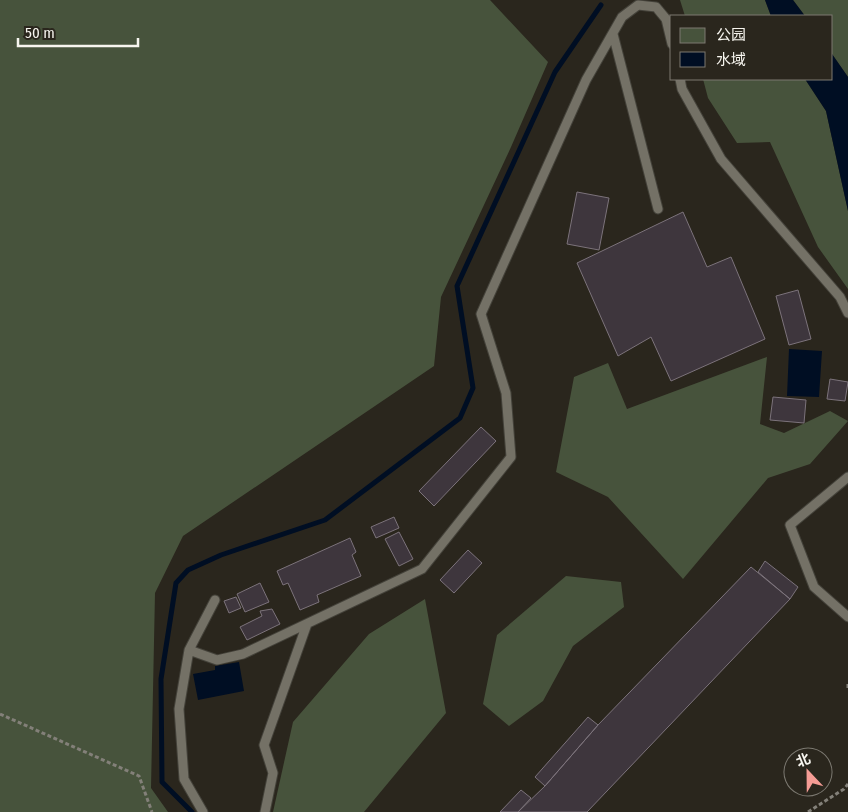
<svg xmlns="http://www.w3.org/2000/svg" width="848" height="812" font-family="'Fira Sans Condensed','Noto Sans SC',sans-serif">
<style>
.green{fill:#47533c}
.water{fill:#000e23}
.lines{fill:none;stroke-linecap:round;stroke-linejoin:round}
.stream{stroke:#000e23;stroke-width:5}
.building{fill:#3e363d;stroke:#7c737b}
.service-casing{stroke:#44423a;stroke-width:11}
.path{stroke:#838079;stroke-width:3;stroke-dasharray:4 2.5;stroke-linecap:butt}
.service{stroke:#747166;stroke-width:9}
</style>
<rect width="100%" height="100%" fill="#2a261d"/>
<!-- green -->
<path class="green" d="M0,0H490L548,62L511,147L441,297L434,366L183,536L155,593L151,788L168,812H0Z
M680,0H765L771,16H685Z
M793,0H848V77L832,54V16H805Z
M703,79H805L826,111L848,211V289L818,247L770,142L737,143L708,98Z
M767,357L760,424L784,433L830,411L848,421L810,464L768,478L683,579L608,497L556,472L574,377L608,363L627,409Z
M566,576L621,582L624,607L573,646L543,701L509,726L483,704L497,635Z
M425,599L446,713L364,812H273L293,722L369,634Z"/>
<!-- water -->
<path class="water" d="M765,0H793L805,16H771Z
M832,54L848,77V211L826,111L805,79H832Z
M789,349L822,351L819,397L787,396Z
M239,662L244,691L198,700L193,674L215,670V666Z"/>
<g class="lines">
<!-- stream -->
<path class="stream" d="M192,812L162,782L161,679L176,583L188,570L221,555L325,520L460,418L473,388L457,286L555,72L601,5"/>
</g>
<!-- building -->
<path class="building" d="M577,192L609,198L599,250L567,244Z
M683,212L707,267L731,257L765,339L671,381L651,337L618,356L577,263Z
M798,290L811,339L789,345L776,296Z
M830,379L848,382L845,401L827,399Z
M773,397L806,400L804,423L770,420Z
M481,427L496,441L434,506L419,491Z
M394,517L399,528L376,538L371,527Z
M399,532L413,559L399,566L385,539Z
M350,538L356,552L352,555L361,576L317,595L319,602L300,610L288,583L283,585L277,571Z
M468,550L482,563L454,593L440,580Z
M765,561L798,587L790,599L758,572Z
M751,567L790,599L587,812H518L545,786L598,725Z
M260,583L269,602L245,612L237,594Z
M236,597L241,608L229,613L224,601Z
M272,609L280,624L247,640L240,627L262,616L260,611Z
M588,717L598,725L545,786L535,777Z
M521,790L531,798L518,812H500Z"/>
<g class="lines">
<!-- service casing -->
<g class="service-casing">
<path id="service" d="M613,34L658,209
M680,79L682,89L721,159L840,297L848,313
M848,477L790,525L814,587L848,617
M189,650L217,660L243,654L422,569L511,457L506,393L481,314L586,80L622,17L638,5L656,7L666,19L672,44
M203,812L184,779L179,709L189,650L215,600
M265,812L273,773L264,745L307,624"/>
</g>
<!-- path -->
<path class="path" d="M848,684V689
M0,714L139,776L152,812
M808,812L844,789L848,784"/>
<!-- service -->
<use href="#service" class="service"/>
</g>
<!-- legend -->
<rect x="670" y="15" width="162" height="65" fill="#2a261d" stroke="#7c7971"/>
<rect x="680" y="28" width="25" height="15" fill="#47533c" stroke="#7c7971"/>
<text x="716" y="40" font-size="15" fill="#f7f5ef">公园</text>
<rect x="680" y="52" width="25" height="15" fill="#000e23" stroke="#7c7971"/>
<text x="716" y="65" font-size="15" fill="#f7f5ef">水域</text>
<!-- north arrow -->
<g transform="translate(808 772) rotate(338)"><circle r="24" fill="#2a261d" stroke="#7c7971"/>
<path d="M0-4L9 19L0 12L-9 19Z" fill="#f59c95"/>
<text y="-8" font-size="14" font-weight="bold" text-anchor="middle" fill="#f7f5ef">北</text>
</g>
<!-- scale -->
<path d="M18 38v8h120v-8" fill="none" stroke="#f7f5ef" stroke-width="2.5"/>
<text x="25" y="38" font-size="15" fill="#f7f5ef" stroke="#2a261d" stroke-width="4" paint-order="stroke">50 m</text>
</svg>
